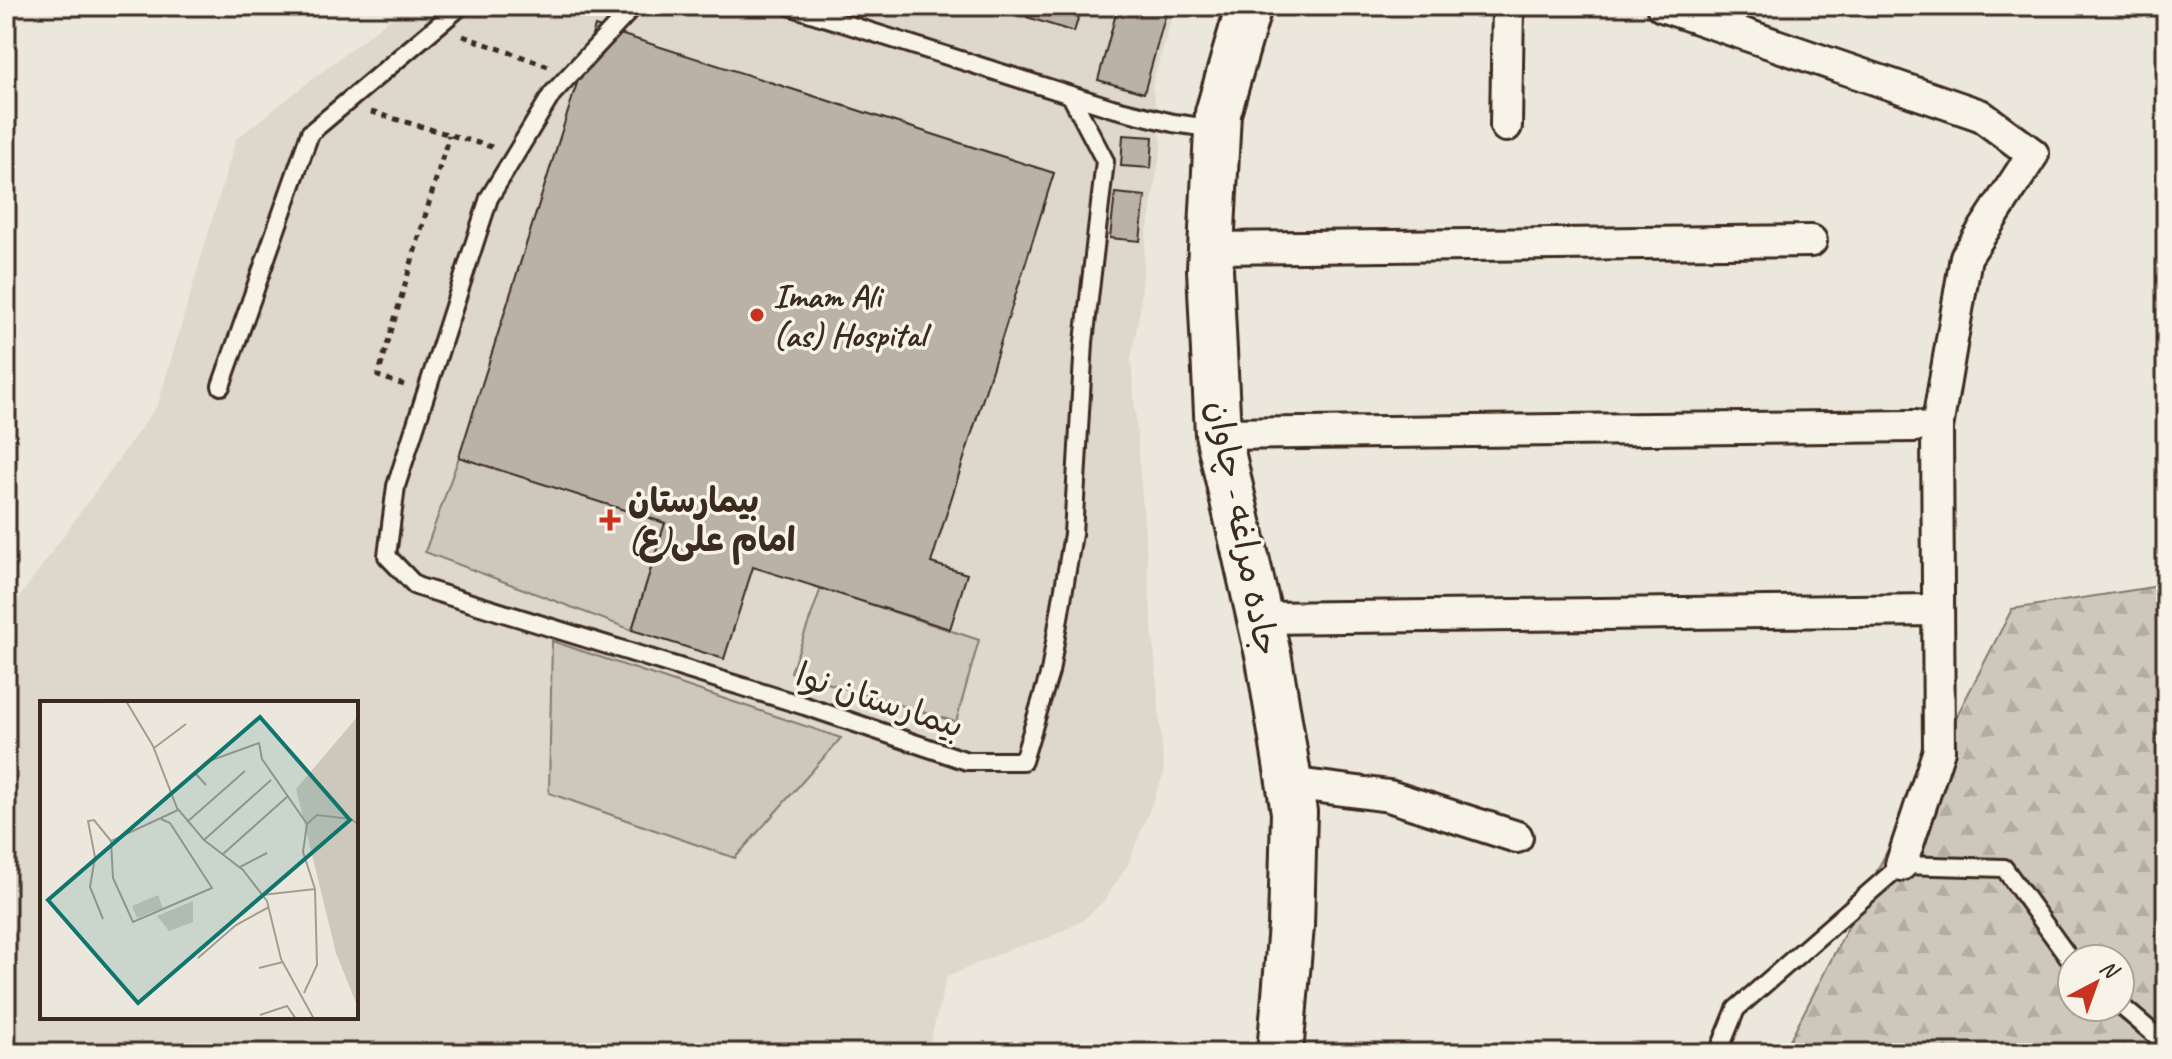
<svg xmlns="http://www.w3.org/2000/svg" width="2172" height="1059" font-family="Caveat,'Playpen Sans Arabic',sans-serif">
<style>
.built{fill:#ddd7cc;fill-rule:evenodd}
.green{fill:#cec8bc;stroke:#84796d;stroke-width:2}
.forest{fill:url(#forest-firs);stroke:#84796d;stroke-width:2;fill-rule:evenodd}
.building{fill:#bab2a7;stroke:#3b2a1e;stroke-width:2}
.lines{fill:none;stroke-linecap:round;stroke-linejoin:round}
.lane-casing{stroke:#3b2a1e;stroke-width:22}
.street-casing{stroke:#3b2a1e;stroke-width:36}
.secondary-casing{stroke:#3b2a1e;stroke-width:50}
.path{stroke:#3b2a1e;stroke-width:5;stroke-dasharray:6 6;stroke-linecap:butt}
.lane{stroke:#f7f3e8;stroke-width:16}
.street{stroke:#f7f3e8;stroke-width:30}
.secondary{stroke:#f7f3e8;stroke-width:44}
.poi-dot{fill:#c8321e;stroke:#f7f3e8;stroke-width:3}
.labels{text-anchor:middle;dominant-baseline:central;stroke-width:7;stroke-linejoin:round;paint-order:stroke}
.poi-label{font-size:34px;font-weight:bold;fill:#3b2a1e;stroke:#f7f3e8;text-anchor:start}
.street-label{font-size:34px;fill:#3b2a1e;stroke:#f7f3e8}
.inset-road{fill:none;stroke:#a59b90;stroke-width:2}
.view{fill:#0f766e;fill-opacity:0.15;stroke:#0f766e;stroke-width:4}
.inset-edge{fill:none;stroke:#3b2a1e;stroke-width:4}
</style>
<defs>
<pattern id="forest-firs" width="22" height="20" patternUnits="userSpaceOnUse" patternTransform="scale(2)"><rect width="22" height="20" fill="#cec8bc"/><path d="M5 1l3.5 6h-7zM16 11l3.5 6h-7z" fill="#b2aca1"/></pattern>
</defs>
<rect width="100%" height="100%" fill="#ece7dc"/>
<filter id="ink" filterUnits="userSpaceOnUse"><feTurbulence type="fractalNoise" baseFrequency=".0125" numOctaves="2"/><feDisplacementMap in="SourceGraphic" scale="16" xChannelSelector="R" yChannelSelector="G"/><feConvolveMatrix kernelMatrix="1 2 1 2 8 2 1 2 1" color-interpolation-filters="sRGB"/></filter>
<g filter="url(#ink)">
<!-- built -->
<path class="built" d="M406,6H1175L1152,85L1162,143L1145,245L1140,310L1131,359L1164,773L1128,864L1105,900L1082,921L1048,938L1010,949L947,977L927,1053H6V616L158,404L236,139ZM42,703H356V1017H42Z"/>
<!-- green -->
<path class="green" d="M459,457L665,523L632,630L425,552Z
M821,588L979,640L956,722L791,672Z
M552,641L841,738L735,858L549,793Z"/>
<!-- forest -->
<path class="forest" d="M2166,585V1053H1783L2012,609ZM2072,959H2120V1007H2072Z"/>
<!-- building -->
<path class="building" d="M1030,6H1082L1074,32L1027,17Z
M1118,6H1168L1144,93L1098,80Z
M595,26L1054,173L931,563L967,574L950,629L753,567L724,659L632,630L665,523L459,457Z
M1123,135L1153,137L1151,168L1121,166Z
M1115,193L1145,196L1140,241L1110,238Z"/>
<g class="lines">
<!-- lane casing -->
<g class="lane-casing">
<path id="lane" d="M634,6L552,94L489,198L396,486L387,556L416,586L805,706L967,761H1023L1050,672L1073,534L1084,342L1105,161L1071,96
M789,6L1112,108L1173,123L1216,129
M221,386L310,133L461,6
M2120,1005L2166,1044
M1718,1053L1736,1009L1901,865L2004,868L2072,962"/>
</g>
<!-- street casing -->
<g class="street-casing">
<path id="street" d="M1662,6L1980,115L2033,154L1966,257L1937,428L1939,750L1901,865
M1506,126L1508,6
M1211,248L1811,241
M1218,434L1915,426
M1259,618L1937,610
M1289,783L1389,796L1517,837"/>
</g>
<!-- secondary casing -->
<g class="secondary-casing">
<path id="secondary" d="M1249,6L1218,113L1210,269L1218,434L1269,659L1294,812L1291,926L1280,1053"/>
</g>
<!-- path -->
<path class="path" d="M463,36L548,66
M371,112L492,147
M404,385L378,376L449,135"/>
<!-- lane -->
<use href="#lane" class="lane"/>
<!-- street -->
<use href="#street" class="street"/>
<!-- secondary -->
<use href="#secondary" class="secondary"/>
</g>
</g>
<!-- markers -->
<g class="poi-dot">
<circle cx="757" cy="315" r="8"/>
<path d="M606 508h8v8h8v8h-8v8h-8v-8h-8v-8h8z"/>
</g>
<g class="labels">
<!-- poi labels -->
<g class="poi-label">
<text x="773" y="295">Imam Ali<tspan x="773" dy="39">(as) Hospital</tspan></text>
<text x="628" y="500">بیمارستان<tspan x="628" dy="39">امام علی(ع)</tspan></text>
</g>
<!-- street labels -->
<g class="street-label">
<text transform="translate(1243 528) rotate(79)">جاده مراغه - چاوان</text>
<text transform="translate(880 700) rotate(18)">بیمارستان نوا</text>
</g>
</g>
<!-- overview -->
<g transform="translate(40 701)">
<rect width="318" height="318" fill="#ece7dc"/>
<path d="M118,194L123,207L97,217L92,205ZM153,200V221L129,230L117,215Z" fill="#cec8bc"/>
<path d="M318,15V307L296,252L256,88Z" fill="#cec8bc"/>
<path class="inset-road" d="M86,0L113,45L137,107L164,139L203,169L227,200L241,258L274,318M114,47L146,23M166,84L155,72L166,61L219,42L222,58L267,123M121,118L130,122L172,187L93,221L73,177L71,140L138,109M147,121L205,70M164,139L231,79M183,153L248,95M200,166L227,152M222,194L275,188M63,218L50,186L55,156L48,120L54,119L71,140M158,257L196,224L229,206M219,267L243,261M264,292L277,264L275,188L263,151L267,123L277,114L311,118L318,123M220,314L247,305L256,318"/>
<path class="view" d="M220,16L310,119L98,302L8,199Z"/>
<rect width="318" height="318" class="inset-edge"/>
</g>
<!-- margin -->
<rect width="2172" height="1059" fill="none" stroke="#f7f3e8" stroke-width="32"/>
<rect x="16" y="16" width="2140" height="1027" fill="none" stroke="#3b2a1e" stroke-width="3" filter="url(#ink)"/>
<!-- north arrow -->
<g transform="translate(2096 983) rotate(41)"><circle r="38" fill="#f7f3e8" stroke="#aca397" stroke-width="2"/>
<path d="M0-6L14 30L0 20L-14 30Z" fill="#c8321e"/>
<text y="-12" font-size="22" font-weight="bold" text-anchor="middle" fill="#3b2a1e">N</text>
</g>
</svg>
